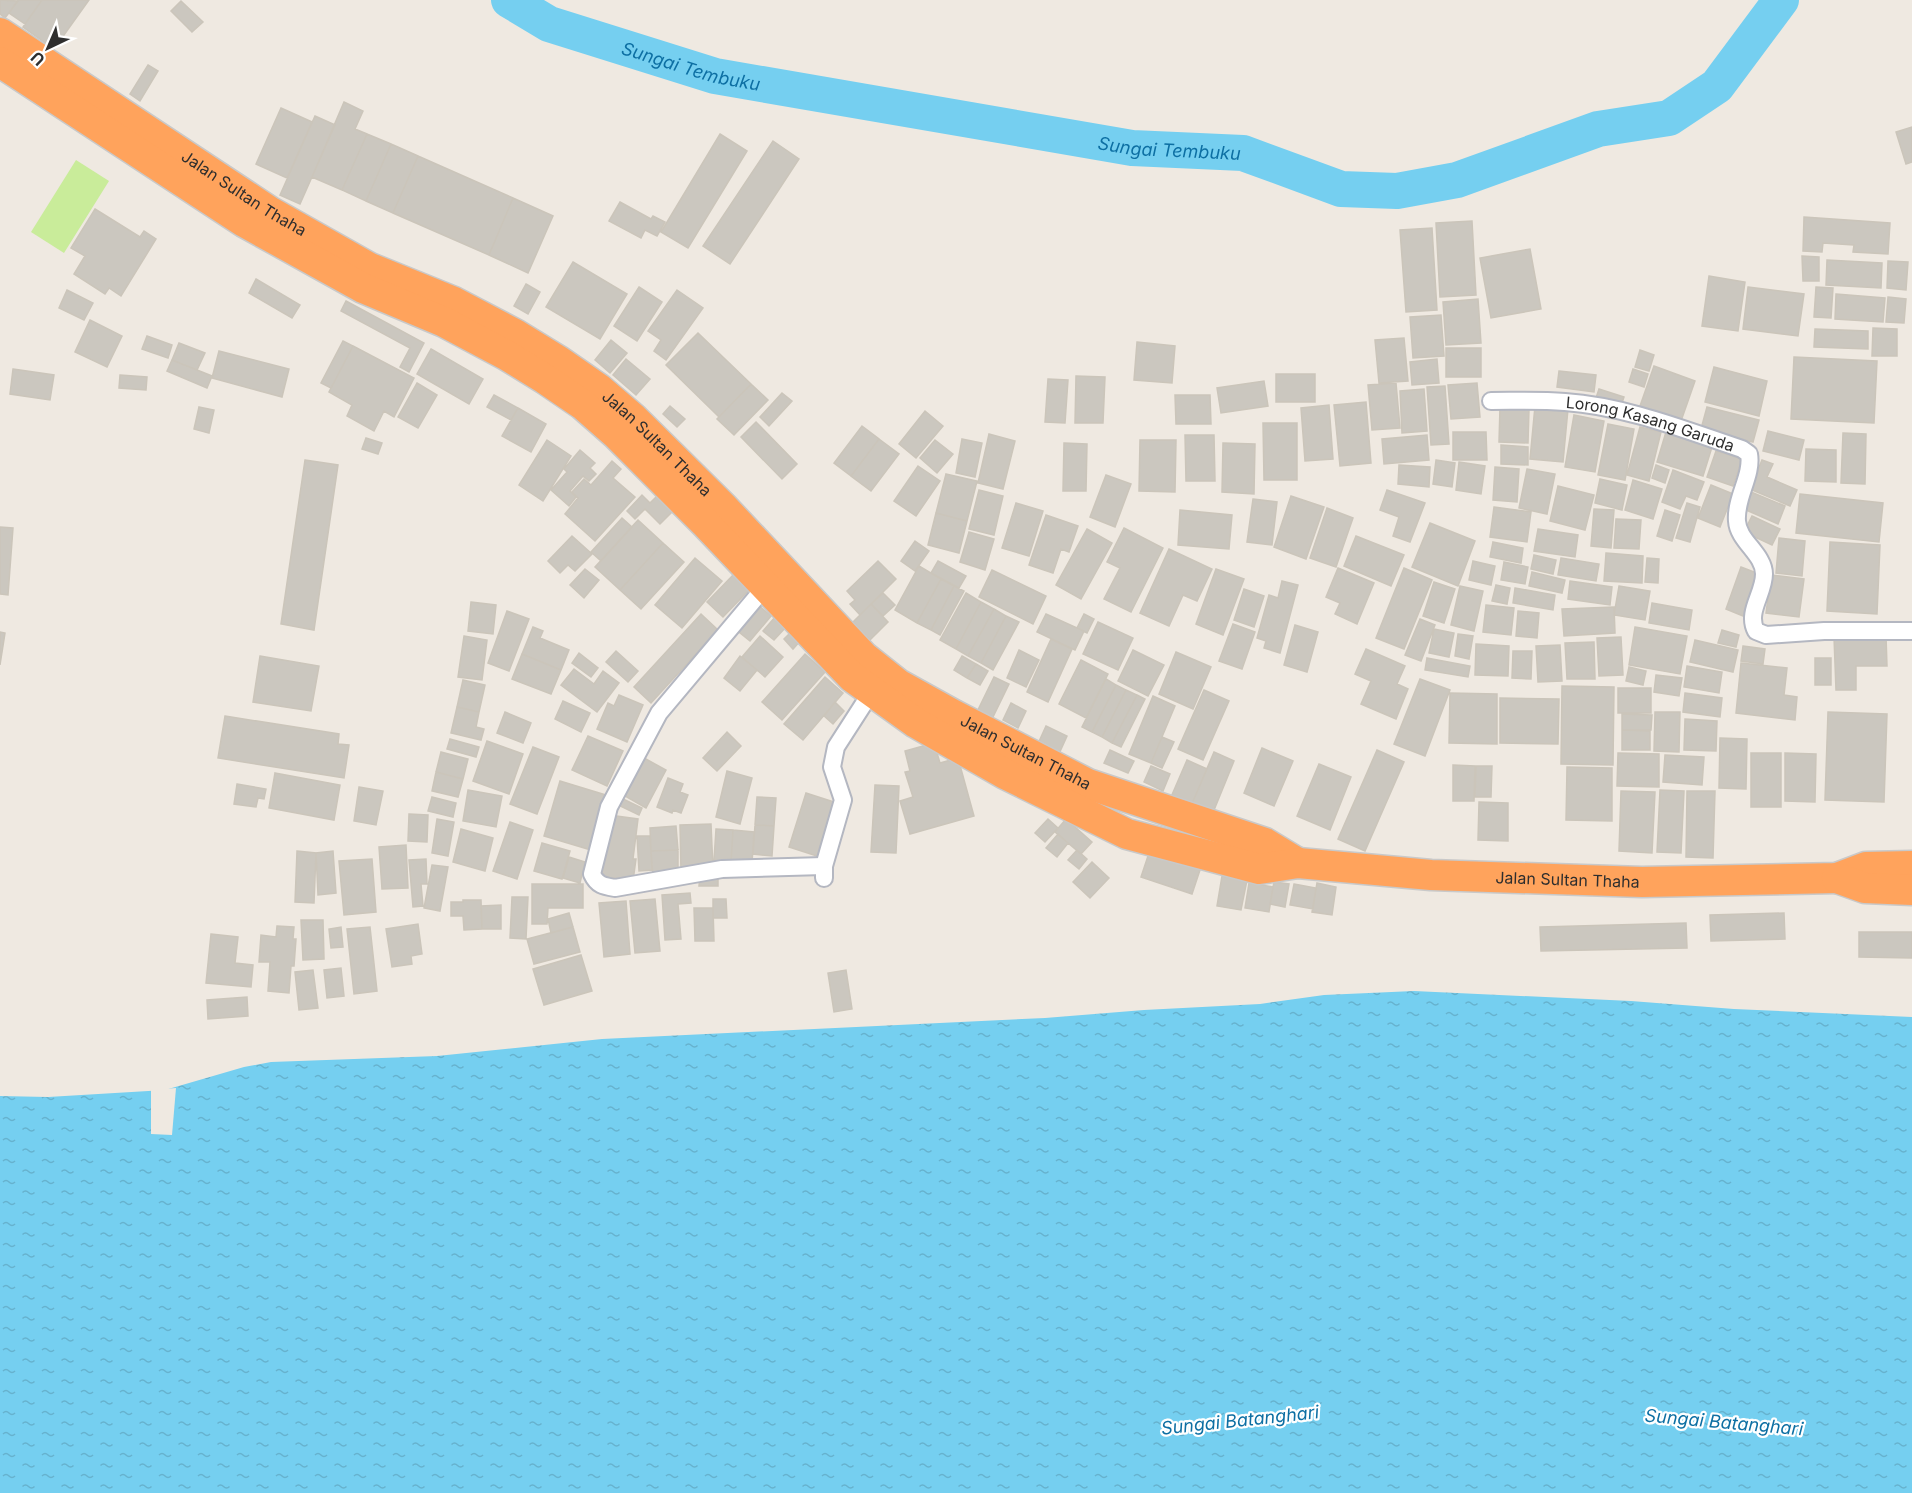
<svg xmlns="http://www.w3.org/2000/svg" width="1912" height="1493" font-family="Inter,sans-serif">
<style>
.pitch{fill:#c9ec9a}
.water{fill:url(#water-ripples)}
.pier{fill:#efe9e1}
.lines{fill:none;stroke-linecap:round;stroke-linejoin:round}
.river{stroke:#75cff0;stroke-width:36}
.building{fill:#cbc7bf;stroke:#cbc5ba;stroke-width:1.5}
.street-casing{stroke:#b4b7c1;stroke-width:20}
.highway-casing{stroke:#c9c9c9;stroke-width:33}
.street{stroke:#fff;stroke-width:16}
.highway{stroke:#ffa35c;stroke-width:30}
.labels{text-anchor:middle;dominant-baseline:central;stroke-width:4.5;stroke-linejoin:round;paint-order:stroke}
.street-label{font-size:16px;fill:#2e2e2e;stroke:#fff}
.water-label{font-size:18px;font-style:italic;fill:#0d6fa3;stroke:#fff}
</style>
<defs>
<pattern id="water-ripples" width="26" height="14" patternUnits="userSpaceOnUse" patternTransform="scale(1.5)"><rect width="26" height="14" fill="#75cff0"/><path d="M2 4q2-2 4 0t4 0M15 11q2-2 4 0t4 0" fill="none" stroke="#66b2ce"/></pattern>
</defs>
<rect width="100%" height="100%" fill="#efe9e1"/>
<!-- pitch -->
<path class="pitch" d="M76,160L109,181L64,253L31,232Z"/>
<!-- water -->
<path class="water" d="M1414,991L1631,1001L1734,1009L1912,1017V1493H0V1096L48,1097L165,1090L244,1067L271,1062L437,1056L602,1039L1045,1018L1144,1010L1260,1004L1324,995Z"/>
<!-- pier -->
<path class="pier" d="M176,1088L172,1135L151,1134V1090Z"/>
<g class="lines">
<!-- river -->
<path class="river" id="s1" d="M509,0L549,24L715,76L1132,148L1243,153L1341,189L1397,191L1457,180L1598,129L1669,118L1717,86L1781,0"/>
</g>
<!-- building -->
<path class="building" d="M0,0L18,1L5,18L0,14Z
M42,0H89L54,49L23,27Z
M42,0L25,24L9,13L18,0Z
M181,1L203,22L192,32L171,11Z
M148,65L158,71L140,101L130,94Z
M344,102L363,111L355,129L367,134L342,190L312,177Z
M281,108L312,122L287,178L256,164Z
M315,116L335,125L300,204L280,195Z
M1912,127V162L1906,164L1896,132Z
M367,134L391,144L366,201L342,190Z
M720,134L747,151L688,248L661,232Z
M773,141L799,159L730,264L703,246Z
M391,144L418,156L393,213L366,201Z
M418,156L513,198L489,255L393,213Z
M513,198L553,216L528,273L489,255Z
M620,202L651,219L653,216L665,222L657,236L645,230L641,238L609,221Z
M95,209L140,237L144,231L156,239L121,296L109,288L105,294L74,274L85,256L71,248Z
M1804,217L1890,223L1888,254L1853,252L1854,245L1823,243L1822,252L1803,251Z
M1472,221L1476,295L1440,297L1436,223Z
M1432,228L1437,310L1406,312L1400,230Z
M1530,249L1541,309L1491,318L1480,258Z
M1802,256L1819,257V281H1803Z
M1827,260L1882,263L1881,288L1826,285Z
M1888,261L1908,262L1906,290L1887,288Z
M573,262L627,294L600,339L546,307Z
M1709,276L1745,282L1738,331L1702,326Z
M256,279L300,305L292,318L249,293Z
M526,284L540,292L528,314L514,306Z
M639,287L662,302L637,341L614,326Z
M1748,287L1804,294L1798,336L1743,329Z
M1816,287L1833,288L1831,318L1814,317Z
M67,290L93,303L84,320L59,308Z
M677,290L703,308L666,360L654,351L661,340L648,331Z
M1836,294L1885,298L1883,322L1835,319Z
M1888,297L1906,299L1904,323L1886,322Z
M1478,299L1481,343L1446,345L1443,302Z
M346,301L424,343L409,372L400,367L410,348L341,311Z
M1441,315L1444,356L1413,358L1410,317Z
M90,320L122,336L107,367L75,352Z
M1873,328L1897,329V356H1872Z
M1815,329L1868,331V349L1814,347Z
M698,333L751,384L719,417L666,365Z
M147,336L172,345L168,358L142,349Z
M1404,338L1408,381L1379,383L1375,340Z
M611,340L627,353L610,373L595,360Z
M343,341L353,346L331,388L321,383Z
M1137,342L1175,346L1172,383L1134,380Z
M179,343L205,353L197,370L172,360Z
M353,346L414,378L394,417L384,411L374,431L347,416L352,405L329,392Z
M1446,348H1481V377H1446Z
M431,349L483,379L469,404L417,374Z
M1640,350L1654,355L1649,371L1635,367Z
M219,351L289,369L282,397L212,378Z
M1794,357L1877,361L1874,423L1791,419Z
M626,359L650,379L636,395L613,375Z
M1437,359L1439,383L1412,385L1410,362Z
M172,360L212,376L207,388L167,371Z
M1654,366L1695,381L1681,421L1640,406Z
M1714,367L1767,381L1759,416L1705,402Z
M13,369L54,375L50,400L10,394Z
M1633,369L1648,374L1644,387L1629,382Z
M1559,371L1596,375L1594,392L1557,387Z
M1276,374H1315V402H1276Z
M120,375L147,377L146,390L119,388Z
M1076,376L1105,377L1103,423H1075Z
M1048,379L1068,380L1065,423L1045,422Z
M1264,381L1268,406L1221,413L1217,388Z
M417,383L437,395L418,428L398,417Z
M1396,383L1400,428L1372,430L1368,385Z
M1477,383L1480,417L1451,419L1448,385Z
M751,384L768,400L734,435L717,419Z
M1445,386L1449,444L1431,445L1427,387Z
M1424,389L1427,431L1402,433L1400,391Z
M1599,389L1624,397L1621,406L1596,398Z
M782,393L792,401L769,426L760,417Z
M494,395L518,408L511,420L487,407Z
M1175,395H1210L1211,424H1176Z
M1366,402L1371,463L1340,466L1334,405Z
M1329,405L1333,459L1305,461L1301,408Z
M670,406L685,419L677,427L663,414Z
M1535,406L1568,409L1563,462L1530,459Z
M199,407L214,410L209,433L194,429Z
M1500,407L1529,409L1528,443L1499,442Z
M1707,407L1759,420L1753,442L1701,429Z
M518,408L546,424L531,452L502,436Z
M925,411L943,426L916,458L899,444Z
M1574,415L1604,421L1595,472L1565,467Z
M756,422L797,464L782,479L741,437Z
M1263,423H1297V480H1264Z
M1608,424L1634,429L1625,480L1598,475Z
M862,426L879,439L851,476L834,463Z
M1640,427L1661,432L1649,481L1627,475Z
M1768,431L1804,440L1799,460L1763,451Z
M1453,432H1486L1487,460H1453Z
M1666,432L1712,447L1703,476L1657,462Z
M1843,433L1866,434L1865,484L1841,483Z
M989,434L1015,441L1003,489L978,483Z
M1185,435H1214L1215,481H1186Z
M1427,435L1429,460L1384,464L1382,439Z
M366,438L382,443L378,454L362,449Z
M879,439L899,454L871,491L851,476Z
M962,439L982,443L975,477L956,473Z
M547,440L571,456L543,501L519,485Z
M935,440L953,454L937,473L920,458Z
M1140,440H1176L1175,492L1139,491Z
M1064,443L1087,444L1086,491H1063Z
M1223,443L1255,444L1254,494L1222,492Z
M1501,445L1528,447V465L1501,464Z
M1806,449L1836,450V482L1805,481Z
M580,450L595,463L590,468L596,474L589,481L583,476L570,491L576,497L569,506L551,490L567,472L564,469Z
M1716,451L1742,459L1733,486L1707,477Z
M305,460L338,465L314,630L281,624Z
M1436,460L1455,463L1452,487L1433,484Z
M1762,460L1773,464L1767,477L1797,490L1790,506L1750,489Z
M612,461L621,469L613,478L635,497L595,541L565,514L578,498L572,492L584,479L591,485Z
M1459,462L1485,466L1481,494L1456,490Z
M1399,465L1430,467L1429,487L1398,484Z
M1656,465L1669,470L1665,483L1652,478Z
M918,466L940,481L916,516L894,501Z
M1495,467L1519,469L1517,502L1493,500Z
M1527,469L1555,474L1547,514L1519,508Z
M1673,470L1704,482L1697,500L1686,496L1680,509L1662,502Z
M946,474L977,481L967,521L936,513Z
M1106,475L1131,484L1115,527L1090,517Z
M1600,479L1627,485L1622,510L1595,503Z
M1633,480L1662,489L1653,519L1625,510Z
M1711,485L1733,494L1720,527L1698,518Z
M1558,486L1594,495L1585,530L1550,521Z
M979,490L1003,496L994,535L969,529Z
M1387,490L1425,503L1410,542L1393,536L1399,517L1380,510Z
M1751,492L1785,506L1778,524L1744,509Z
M660,493L676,508L660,524L645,509L635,519L627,511L642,495L650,503Z
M1800,494L1883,503L1879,542L1796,533Z
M1291,496L1324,507L1306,559L1274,547Z
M1253,499L1277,502L1272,545L1247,542Z
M1016,503L1043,511L1029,556L1002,548Z
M1687,503L1700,507L1690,542L1676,538Z
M1494,507L1531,512L1527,542L1490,537Z
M1327,508L1353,518L1336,567L1310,558Z
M1594,509L1614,510L1611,548L1591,546Z
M1180,510L1232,515L1229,549L1178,545Z
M1665,510L1680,515L1672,541L1657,536Z
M936,513L967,521L959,553L928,545Z
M1046,515L1078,526L1069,552L1061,549L1053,573L1029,565Z
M1752,516L1780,529L1772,545L1744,532Z
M622,518L632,527L601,561L591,552Z
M1616,519L1641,520L1639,549L1614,548Z
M638,520L663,543L620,590L595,567Z
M1430,523L1475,541L1458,586L1412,567Z
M0,527L13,528L8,595L0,594Z
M1124,528L1163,548L1131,612L1104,599L1120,568L1107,562Z
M1087,529L1112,543L1081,599L1056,585Z
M1538,529L1578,535L1575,557L1534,551Z
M969,532L994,539L985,570L960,562Z
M572,536L592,554L575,571L568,565L560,573L548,561Z
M1356,536L1404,555L1391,586L1344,566Z
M1779,538L1805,541L1802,576L1776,573Z
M915,541L929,551L915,571L901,561Z
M1493,542L1523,548L1521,563L1490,557Z
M1830,542L1880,545L1877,614L1827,611Z
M663,543L684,562L641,609L620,590Z
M1169,549L1212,569L1197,601L1183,595L1169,626L1140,613Z
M1606,553L1643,556L1642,583L1604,581Z
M1534,555L1556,560L1553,574L1531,569Z
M695,558L722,581L682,628L655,605Z
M1561,558L1599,564L1596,581L1558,575Z
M1647,558L1659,559L1658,583L1645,582Z
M878,561L896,579L860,615L850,604L855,600L847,591Z
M938,561L966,576L959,588L931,573Z
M1473,561L1495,566L1491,585L1469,580Z
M1504,562L1528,567L1525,584L1501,580Z
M919,566L941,579L917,623L895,610Z
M1741,567L1759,574L1743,616L1726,609Z
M1338,568L1374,583L1357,624L1335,614L1340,603L1326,597Z
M1404,568L1432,580L1404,649L1376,638Z
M585,569L599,580L584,598L570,585Z
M1216,569L1244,579L1223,635L1196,624Z
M992,570L1046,596L1033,624L979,597Z
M1532,572L1565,580L1562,593L1529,586Z
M734,574L750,589L723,617L707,602Z
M1771,575L1804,579L1799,617L1766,613Z
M941,579L954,586L931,630L917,623Z
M1282,581L1298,585L1280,653L1264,648L1266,641L1257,638L1269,595L1278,598Z
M1570,581L1612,587L1610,605L1568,599Z
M1434,582L1455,589L1444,623L1423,616Z
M1496,585L1510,588L1507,604L1492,601Z
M954,586L964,591L940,635L931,630Z
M1460,586L1483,591L1474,631L1451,625Z
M1619,586L1650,591L1645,620L1614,615Z
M1515,588L1555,595L1553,610L1513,603Z
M1244,589L1264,596L1254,627L1234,620Z
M883,593L895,605L883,616L871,604Z
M966,593L981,602L956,649L940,640Z
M471,602L496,605L493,634L468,631Z
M981,602L994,609L968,656L956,649Z
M1652,603L1692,610L1689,630L1649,623Z
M757,604L771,616L750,641L735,629Z
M871,604L888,622L870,640L853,622Z
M1486,605L1514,608L1511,635L1483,632Z
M1614,607L1615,633L1564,636L1562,609Z
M994,609L1006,616L981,663L968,656Z
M507,611L529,619L509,671L488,663Z
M1518,611L1539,613L1537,638L1516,636Z
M701,614L718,630L651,703L634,687Z
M1046,614L1084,631L1075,650L1037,632Z
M1084,614L1094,619L1087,633L1077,628Z
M1006,616L1019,622L993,670L981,663Z
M775,617L786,627L774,640L763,631Z
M1420,619L1435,625L1421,661L1405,655Z
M1098,622L1133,638L1118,670L1083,654Z
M1233,624L1255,632L1242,669L1219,661Z
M1295,625L1318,632L1307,672L1284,665Z
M533,627L543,631L540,638L569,650L561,670L522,654Z
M1635,627L1687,636L1680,674L1629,665Z
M1434,629L1454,633L1449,657L1429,653Z
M1722,630L1739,635L1736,647L1718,643Z
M792,631L801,640L793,649L784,639Z
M0,632L5,633L0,665Z
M1458,634L1473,636L1469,659L1455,656Z
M464,636L487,640L482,680L458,677Z
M760,636L783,657L765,677L742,657Z
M1886,636L1887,666H1856V690H1836L1834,637Z
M1621,637L1623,675L1599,676L1597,638Z
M1051,639L1072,649L1048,702L1027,692Z
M1695,640L1738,650L1733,672L1690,662Z
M1594,642L1595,679H1567L1565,643Z
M1476,644L1509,646L1508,676L1475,675Z
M1560,645L1562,681L1538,682L1536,646Z
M1743,646L1765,649L1763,664L1741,661Z
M1366,649L1405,666L1397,684L1408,689L1396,719L1361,704L1371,681L1355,674Z
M1019,650L1039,660L1026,687L1007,678Z
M1133,650L1164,665L1148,696L1118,681Z
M616,651L638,671L628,682L606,662Z
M1513,651H1532L1531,679L1512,678Z
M1176,652L1211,667L1193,709L1159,694Z
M579,653L598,668L591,677L572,663Z
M522,654L561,670L551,694L512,679Z
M805,654L825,672L782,720L762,702Z
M260,656L319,666L311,711L253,702Z
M740,656L757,670L740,691L724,678Z
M962,656L976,664L967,678L954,670Z
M1427,658L1470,666L1468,677L1425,670Z
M1815,658H1831V685H1815Z
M1081,660L1108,674L1086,718L1059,704Z
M1741,663L1787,668L1784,695L1797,697L1795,720L1736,713Z
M976,664L988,671L980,685L967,678Z
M1687,666L1722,672L1719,693L1684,687Z
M1629,667L1646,671L1643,685L1626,681Z
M574,669L594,684L603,671L619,683L597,712L561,685Z
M1656,675L1682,678L1679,696L1654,692Z
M825,677L843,693L803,740L784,724Z
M994,677L1009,684L991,721L976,714Z
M1106,679L1116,685L1092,732L1082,727Z
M1420,679L1450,690L1425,756L1394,744Z
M463,680L485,685L479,712L457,707Z
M1116,685L1126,690L1102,737L1092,732Z
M1562,686L1614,687L1613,765L1561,764Z
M1618,688H1651V713H1618Z
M1126,690L1137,695L1112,743L1102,737Z
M1204,690L1229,701L1203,760L1178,749Z
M1450,693L1497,694V744L1449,743Z
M1685,693L1722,698L1720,717L1683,712Z
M619,695L643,705L627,742L597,729L608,703L614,706Z
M1137,695L1145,699L1121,747L1112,743Z
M1153,696L1175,706L1151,763L1129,754Z
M1500,698L1559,699L1558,744L1500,743Z
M563,701L590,713L581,732L555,719Z
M835,702L844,711L833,724L824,716Z
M1011,703L1026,711L1018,728L1003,720Z
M457,707L479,712L476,727L484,729L481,740L451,733Z
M505,712L531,723L523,743L497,733Z
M1655,712H1680L1679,752L1654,751Z
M1828,712L1887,714L1884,802L1825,800Z
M1622,714L1652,715L1651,730H1622Z
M225,716L339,734L338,744L349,745L344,778L218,758Z
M1685,719L1717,721L1716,751L1684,750Z
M1046,726L1067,736L1058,756L1037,746Z
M1622,730L1650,731V750H1622Z
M727,732L741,746L717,771L703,758Z
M588,736L623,751L607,786L572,770Z
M1162,737L1174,742L1162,768L1151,763Z
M1720,738L1747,739L1746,789L1719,788Z
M450,739L479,747L476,757L447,749Z
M487,741L523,754L509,794L473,781Z
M934,743L940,763L958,758L974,816L910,834L900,801L913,797L905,772L910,771L905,751Z
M533,747L559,757L537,814L510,804Z
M1262,748L1293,761L1274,806L1244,793Z
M1110,750L1134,761L1128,773L1104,763Z
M1377,750L1404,762L1365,851L1338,839Z
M441,752L468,759L463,779L436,772Z
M1214,752L1234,761L1212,815L1191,806Z
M1618,753L1659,754V787L1617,786Z
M1751,753H1781V807H1751Z
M1785,753L1816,754L1815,802L1785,801Z
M1665,755L1704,757L1702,785L1663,782Z
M644,758L666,770L646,808L625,796Z
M1187,760L1207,769L1191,806L1171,797Z
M1319,764L1351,777L1330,830L1297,816Z
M1453,765L1475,766L1474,801H1453Z
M1151,766L1170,774L1163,791L1144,782Z
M1476,766H1492L1491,797H1475Z
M1567,767L1612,768V821L1566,820Z
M727,771L752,778L740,824L716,817Z
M436,772L463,779L458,797L432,791Z
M275,773L340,785L334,820L269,808Z
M668,778L683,784L680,792L688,795L681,813L673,810L672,813L657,807Z
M560,781L606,795L591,850L544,836Z
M237,784L266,789L264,799L258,798L256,807L234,804Z
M875,785L899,786L896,853L871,852Z
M359,787L383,791L376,825L354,821Z
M468,790L502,796L496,827L463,821Z
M1660,790L1684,791L1681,853L1657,852Z
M1621,791L1655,792L1652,853L1619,851Z
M1687,791H1715L1713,858L1686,857Z
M806,793L834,802L817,856L789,847Z
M432,797L456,803L453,817L428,811Z
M757,797L776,798L774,826L755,825Z
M621,798L642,808L639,815L618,805Z
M1479,802L1508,803V841L1478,840Z
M409,814L428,815L427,842L408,841Z
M609,815L638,819L633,859H636L633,881L601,876Z
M437,819L454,822L448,856L432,853Z
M1048,819L1058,828L1045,842L1035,833Z
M1066,819L1092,842L1081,854L1055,832Z
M510,822L533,830L517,879L493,871Z
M711,824L713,869L681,872L680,825Z
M755,825L774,826L772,856L753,854Z
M676,826L678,850L651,851L650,828Z
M461,829L493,838L485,871L453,862Z
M716,829L733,830L731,862L714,860Z
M733,830L754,832L752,863L731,862Z
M1058,834L1068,843L1057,857L1046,848Z
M637,836H650L652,870L639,871Z
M542,843L570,851L562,879L534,871Z
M406,845L408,888L382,889L379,847Z
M1151,847L1202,864L1192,894L1141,877Z
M678,850V873L653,876L651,851Z
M1077,850L1087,859L1079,869L1068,860Z
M297,851L316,853L314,903L295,902Z
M333,851L336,893L318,895L316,853Z
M569,857L585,862L580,883L563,878Z
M372,859L376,912L344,915L339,861Z
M426,859L427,884H421L423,906L413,907L409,860Z
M1092,862L1109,878L1090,898L1073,882Z
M432,865L448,867L440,911L424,908Z
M718,871V886H699L700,875Z
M1222,876L1247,880L1241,910L1217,906Z
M1274,882L1289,884L1285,907L1270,904Z
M1249,883L1273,887L1269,912L1245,908Z
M1317,883L1336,887L1332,915L1312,912Z
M532,884H583V908H548L547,924H532Z
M1294,884L1316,888L1313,909L1290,905Z
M690,893L691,903L678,904L681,939L665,940L662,895Z
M512,897H528L526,939L510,938Z
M655,899L660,951L635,953L630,901Z
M713,899H726L727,918H713Z
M463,900H481L482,929L464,930L463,916H451V902H463Z
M626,901L630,954L604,957L599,903Z
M501,905V929H482L481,906Z
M694,908H713L714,941H695Z
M569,913L573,927L551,933L548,919Z
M1784,913L1785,939L1711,941L1710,915Z
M301,920H323L324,959L303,960Z
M1686,923L1687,948L1541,951L1540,927Z
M418,924L422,954L411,956L412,964L392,967L386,929Z
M277,926L294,927L293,939H296L294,966H291L289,993L268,991L270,962H259L261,935L276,937Z
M341,927L343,947L331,948L329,929Z
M370,927L377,991L354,994L347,929Z
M573,927L580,952L534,964L527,939Z
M1859,932H1912V958L1859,957Z
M211,934L238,937L235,963L253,965L251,987L206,983Z
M581,955L592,991L544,1005L533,969Z
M341,968L344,996L327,998L324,970Z
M313,970L318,1008L299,1010L295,972Z
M846,970L852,1009L834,1012L828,973Z
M247,997L248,1016L208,1019L207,1000Z"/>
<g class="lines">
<!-- street casing -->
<g class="street-casing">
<g id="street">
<path id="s2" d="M1491,401C1516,401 1540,400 1565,402C1625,406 1685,430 1742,449L1749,454C1753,475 1735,498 1737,521C1738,541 1764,554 1764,574C1764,594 1746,612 1756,631L1766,635L1824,631H1912"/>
<path d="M765,587L659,713L609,807L592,874C597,885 603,886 615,888L722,869L824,866"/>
<path d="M824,878V866L843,800L832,767L836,747L872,691"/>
</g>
</g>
<!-- highway casing -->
<g class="highway-casing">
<g id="highway">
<path id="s3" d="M0,33L269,211L370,268L454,302L515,334L559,361L598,388L633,418L724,508L864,657L898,684L954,715L1088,784L1265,843L1298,863"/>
<path id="s4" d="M0,62L244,222L363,288L444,322L506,355L545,379L583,405L616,434L706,524L852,677L916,723L1005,774L1127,834L1259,869L1298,863L1431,875L1642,882L1837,878L1866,867L1912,866"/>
<path d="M1837,878L1865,888L1912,890"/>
</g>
</g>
<!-- street -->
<use href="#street" class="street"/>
<!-- highway -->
<use href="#highway" class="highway"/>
</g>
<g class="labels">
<!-- street labels -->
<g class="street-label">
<text stroke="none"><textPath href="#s3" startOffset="292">Jalan Sultan Thaha</textPath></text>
<text stroke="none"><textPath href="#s2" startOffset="162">Lorong Kasang Garuda</textPath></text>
<text stroke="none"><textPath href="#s3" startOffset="778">Jalan Sultan Thaha</textPath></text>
<text stroke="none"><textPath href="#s3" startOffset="1264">Jalan Sultan Thaha</textPath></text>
<text stroke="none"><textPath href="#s4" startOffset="1824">Jalan Sultan Thaha</textPath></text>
</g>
<!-- water labels -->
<g class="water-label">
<text stroke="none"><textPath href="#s1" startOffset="195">Sungai Tembuku</textPath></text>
<text stroke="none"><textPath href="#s1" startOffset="681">Sungai Tembuku</textPath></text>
<text transform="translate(1240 1420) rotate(-6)">Sungai Batanghari</text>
<text transform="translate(1724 1422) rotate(5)">Sungai Batanghari</text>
</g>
</g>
<!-- north arrow -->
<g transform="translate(48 48) rotate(224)" stroke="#ffffff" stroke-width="4.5" paint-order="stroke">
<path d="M0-4.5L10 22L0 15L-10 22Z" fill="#2e2e2e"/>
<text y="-9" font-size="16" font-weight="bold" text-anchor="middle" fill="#2e2e2e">U</text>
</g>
</svg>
